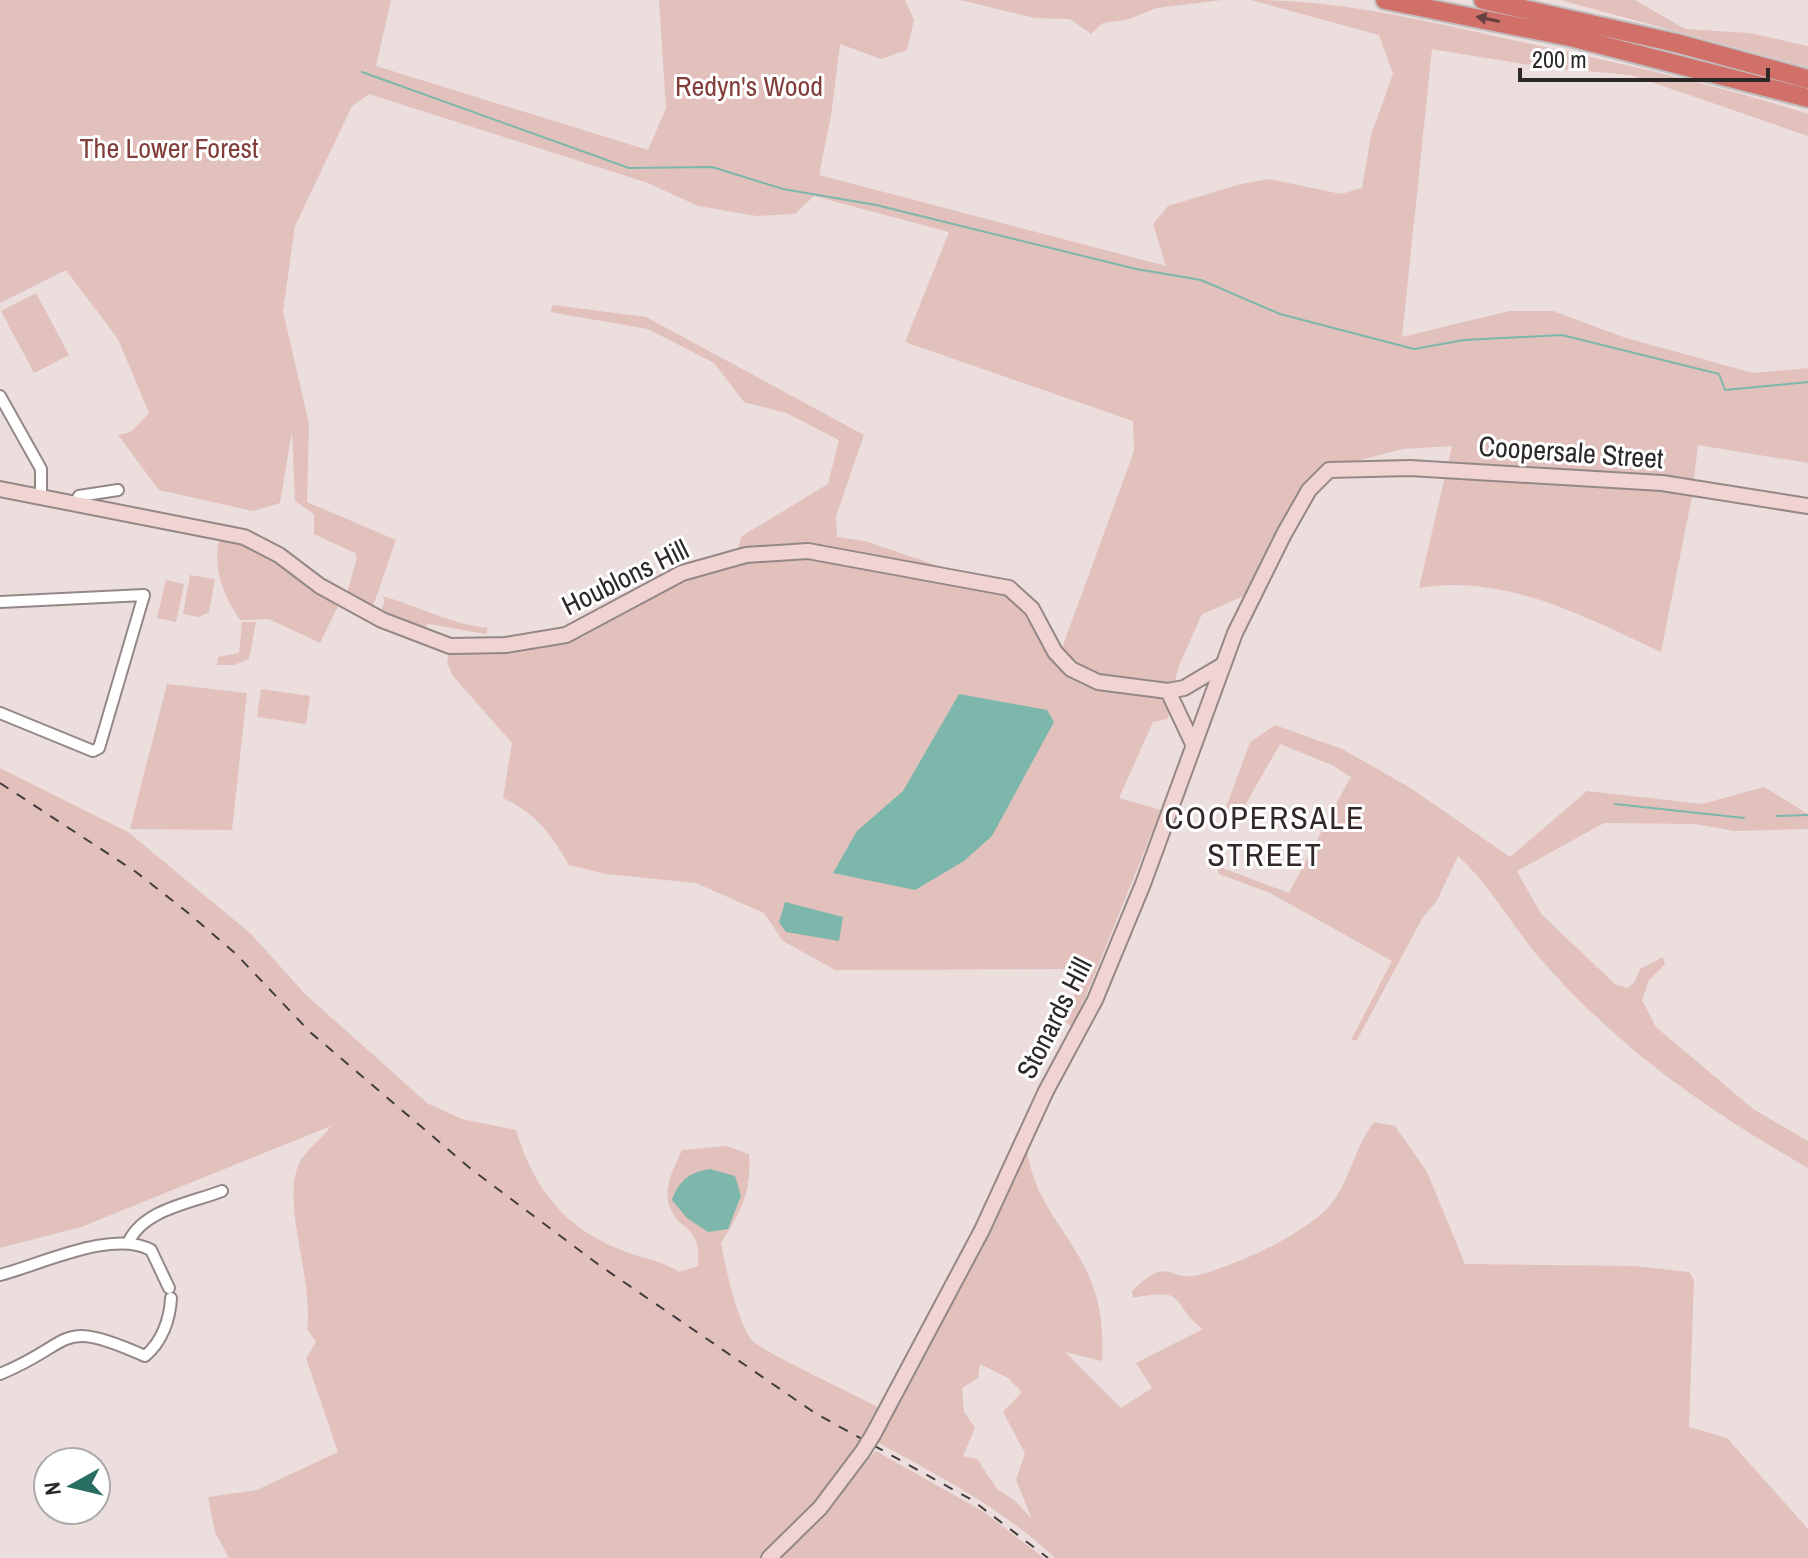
<svg xmlns="http://www.w3.org/2000/svg" width="1808" height="1558" font-family="'Archivo Narrow',sans-serif">
<style>
.green{fill:#e2c0bc;fill-rule:evenodd}
.water{fill:#7db7ab}
.lines{fill:none;stroke-linecap:round;stroke-linejoin:round}
.stream{stroke:#7db7ab;stroke-width:2}
.street-casing{stroke:#948887;stroke-width:14}
.secondary-casing{stroke:#948887;stroke-width:18}
.highway-casing{stroke:#c0bebe;stroke-width:22}
.street{stroke:#fff;stroke-width:10}
.secondary{stroke:#f1d4d2;stroke-width:14}
.highway{stroke:#d17069;stroke-width:18}
.rail{stroke:#423c3c;stroke-width:2;stroke-dasharray:10 10;stroke-linecap:butt}
.secondary-bridge-casing{stroke:#948887;stroke-width:18;stroke-linecap:butt}
.secondary-bridge{stroke:#f1d4d2;stroke-width:14}
.oneway{fill:#66413f}
.labels{text-anchor:middle;dominant-baseline:central;stroke-width:6;stroke-linejoin:round;paint-order:stroke}
.park-label{font-size:28px;fill:#813e3a;stroke:#fff}
.street-label{font-size:28px;fill:#2d2828;stroke:#fff}
.quarter-label{font-size:32px;letter-spacing:2px;fill:#322827;stroke:#fff}
</style>
<rect width="100%" height="100%" fill="#ebdedd"/>
<!-- green -->
<path class="green" d="M0,0H391L376,66L648,150L666,108L659,0H905L914,20L907,50L881,59L840,44L831,116L819,175L1166,266L1153,224L1168,206L1241,184L1269,179L1341,194L1362,188L1371,135L1393,74L1379,35L1251,0C1340,0 1421,20 1508,39C1609,61 1709,82 1808,114V136L1631,75L1548,68L1432,49L1402,337L1509,311H1553L1626,338L1753,373L1808,368V463L1698,445L1692,496L1661,652C1586,617 1504,573 1419,588L1452,446L1403,449L1318,471L1256,591L1202,614L1178,668L1168,719L1153,722L1119,798L1161,810L1073,1028L1065,1021L1084,969L835,970L783,941L764,913L696,883L606,874L569,865C551,834 536,813 503,798L512,743L453,676L447,662L449,651L499,650L582,637L675,582L739,557L789,552L1005,591L1019,601L1061,651L1134,451L1133,421L905,342L949,232L814,196L795,214L757,216L698,206L648,183L369,94L352,106L295,226L283,311L309,424L307,502L396,540L372,609L346,596L357,558L355,553L314,534V514L295,501L292,431L280,503L253,511L159,490L118,435L131,432L149,413L118,339L66,270L0,303Z
M960,0H1222L1157,8L1126,20L1103,23L1091,34L1070,19L1035,18Z
M1560,0H1635L1685,29L1749,33L1808,46V67Z
M36,293L69,355L34,373L1,311Z
M553,305L646,317L864,435L836,516L837,537L865,541L956,572L814,545L737,550L742,536L828,484L839,440L786,413L744,402L714,363L648,329L550,312Z
M220,535L278,557L295,577L340,602L320,643L269,619L240,620C222,593 212,568 220,535Z
M190,575L215,579L209,612L199,617L183,614Z
M166,580L184,584L176,622L157,618Z
M382,596C418,606 450,624 488,628L486,634L428,624L420,630L380,613L385,600Z
M242,622H256L249,659L234,665H217L218,657L239,653Z
M167,684L247,693L232,830L130,829Z
M261,689L310,696L306,724L257,717Z
M1275,725L1342,749L1409,787L1510,857L1587,791L1702,804L1764,787L1808,814V829L1735,831L1695,824L1604,823L1517,871L1541,914L1615,984L1627,988L1634,983L1640,969L1663,957L1665,964L1649,980L1642,1000L1656,1027L1753,1109L1808,1141V1168C1709,1111 1622,1051 1545,964C1513,929 1493,888 1458,856L1436,902L1423,917L1357,1040H1351L1392,961L1270,893L1219,874L1217,866L1289,893L1350,778L1355,780L1332,765L1280,744L1244,807L1220,824L1250,742Z
M0,768L128,832L251,934L305,994L427,1103L462,1119L516,1130C533,1187 564,1228 621,1250C642,1259 660,1259 679,1272L698,1266C702,1223 677,1232 669,1205C663,1187 675,1166 682,1150L726,1146L749,1154C752,1191 741,1212 721,1243C727,1273 734,1310 750,1338C756,1350 864,1398 886,1412L845,1476L764,1558H229L215,1532L208,1497L257,1490L338,1452L306,1358L316,1342L307,1329C314,1281 281,1203 299,1164C305,1150 322,1139 331,1126L81,1227L0,1248Z
M1374,1122L1395,1126L1427,1172L1465,1264L1635,1266L1689,1272L1694,1280L1689,1427L1727,1438L1808,1529V1558H1055C1004,1509 939,1476 877,1442L949,1304L1026,1141C1032,1206 1069,1227 1091,1281C1101,1304 1104,1336 1102,1361L1065,1352L1121,1408L1152,1388L1136,1363L1203,1329C1169,1305 1191,1286 1133,1298L1132,1291C1172,1252 1166,1285 1203,1274C1242,1262 1286,1242 1319,1216C1348,1194 1352,1150 1374,1122ZM980,1364L1008,1378L1022,1392L1003,1412L1025,1453L1016,1480L1032,1519L1014,1500L997,1489L977,1459L963,1456L975,1428L964,1412L962,1388L978,1378Z
M876,1451L984,1512L1044,1558H776L814,1521Z"/>
<!-- water -->
<path class="water" d="M959,694L1047,710L1054,722L992,836L964,861L915,890L833,873L857,831L903,791Z
M785,902L843,917L839,941L786,932L779,922Z
M710,1169L735,1176L741,1196L728,1229L708,1232L687,1218L672,1200C679,1181 689,1172 710,1169Z"/>
<g class="lines">
<!-- stream -->
<path class="stream" d="M362,72L629,168L712,167L783,189L876,205L1136,269L1201,280L1280,314L1414,349L1464,340L1562,335L1719,374L1725,390L1808,382
M1615,804L1744,818
M1777,816L1808,815"/>
<!-- street casing -->
<g class="street-casing">
<path id="street" d="M0,396L41,469V497
M75,504L79,496L118,490
M0,602L144,595L99,748L93,751L0,713
M129,1241C145,1209 191,1203 222,1191
M0,1275C42,1264 113,1229 151,1250L169,1288
M0,1374C76,1343 56,1316 145,1356C162,1342 170,1319 171,1298"/>
</g>
<!-- secondary casing -->
<g class="secondary-casing">
<path id="secondary" d="M0,489L244,537L279,555L320,586L382,620L450,646L506,645L566,635L682,573L746,555L808,551L1009,588L1032,609L1055,652L1071,669L1098,682L1168,691L1184,688L1221,666
M1168,691L1193,744
M874,1433L982,1230L1046,1091L1095,1000L1143,884L1235,633L1284,534L1309,490L1329,470L1410,468L1662,483L1808,506
M769,1558L820,1508L863,1451"/>
</g>
<!-- highway casing -->
<g class="highway-casing">
<path id="highway" d="M1385,0L1570,37L1808,98
M1483,0L1676,43L1808,79"/>
</g>
<!-- street -->
<use href="#street" class="street"/>
<!-- secondary -->
<use href="#secondary" class="secondary"/>
<!-- highway -->
<use href="#highway" class="highway"/>
<!-- rail -->
<path class="rail" d="M0,783L136,872L187,912L236,954L310,1032L471,1169L599,1265L815,1413L972,1500L1048,1558"/>
<!-- secondary-bridge casing -->
<g class="secondary-bridge-casing">
<path id="secondary-bridge" d="M863,1451L874,1433"/>
</g>
<!-- secondary-bridge -->
<use href="#secondary-bridge" class="secondary-bridge"/>
</g>
<!-- one-way arrows -->
<defs><path id="oneway-solid" d="M-6-.8H1V-3.2L6.5 0L1 3.2V.8H-6Z" transform="scale(2)"/></defs>
<use class="oneway" href="#oneway-solid" transform="translate(1488 19) rotate(-168)"/>
<g class="labels">
<!-- park labels -->
<g class="park-label">
<text x="749" y="86">Redyn's Wood</text>
<text x="169" y="148">The Lower Forest</text>
</g>
<!-- street labels -->
<g class="street-label">
<text transform="translate(1571 452) rotate(4)">Coopersale Street</text>
<text transform="translate(625 577) rotate(-26)">Houblons Hill</text>
<text transform="translate(1054 1018) rotate(-63)">Stonards Hill</text>
</g>
<!-- quarter labels -->
<g class="quarter-label">
<text x="1265" y="817">COOPERSALE<tspan x="1265" dy="37">STREET</tspan></text>
</g>
</g>
<!-- north arrow -->
<g transform="translate(72 1486) rotate(262)"><circle r="38" fill="#ffffff" stroke="#aba9a9" stroke-width="2"/>
<path d="M0-6L14 30L0 20L-14 30Z" fill="#286e62"/>
<text y="-12" font-size="22" font-weight="bold" text-anchor="middle" fill="#2d2828">N</text>
</g>
<!-- scale -->
<path d="M1520 68v12h248v-12" fill="none" stroke="#2d2828" stroke-width="4"/>
<text x="1532" y="68" font-size="24" fill="#2d2828" stroke="#ffffff" stroke-width="6" paint-order="stroke">200 m</text>
</svg>
